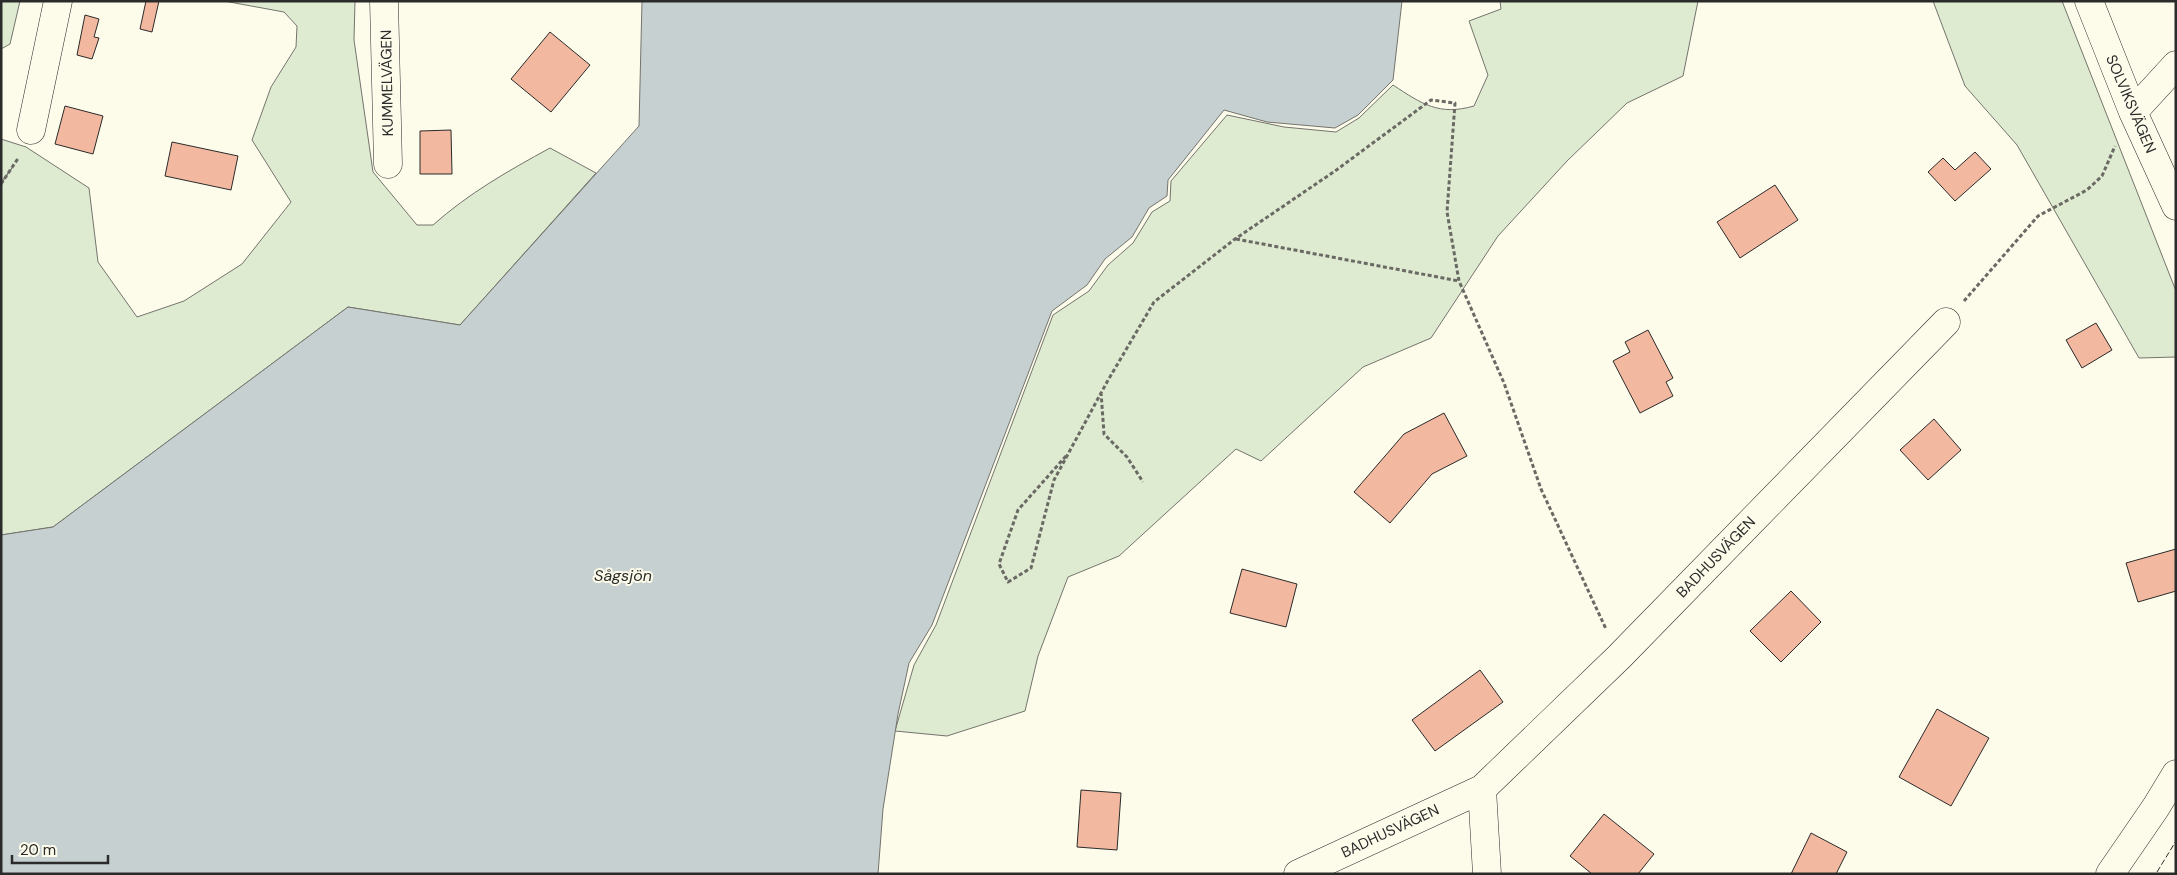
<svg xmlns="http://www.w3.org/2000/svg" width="2177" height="875" font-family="'DM Sans',sans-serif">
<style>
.green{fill:#deebd1;stroke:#74746e}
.water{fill:#c7d0d0;stroke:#74746e}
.building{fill:#f2b8a0;stroke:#2b2b2b}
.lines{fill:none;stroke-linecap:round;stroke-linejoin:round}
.minor-casing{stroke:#2b2b2b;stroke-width:29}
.tertiary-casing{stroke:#2b2b2b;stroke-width:29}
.path{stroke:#6a6964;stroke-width:3;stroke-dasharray:4 2.5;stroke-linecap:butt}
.minor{stroke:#fdfbea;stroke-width:28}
.tertiary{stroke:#fdfbea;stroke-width:28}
.fence{stroke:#2b2b2b;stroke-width:1;stroke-dasharray:6 2.5;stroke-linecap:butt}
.labels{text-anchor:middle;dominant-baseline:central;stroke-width:4;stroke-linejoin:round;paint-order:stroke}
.street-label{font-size:15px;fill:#2b2b2b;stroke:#fdfbea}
.water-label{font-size:16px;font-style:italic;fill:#2b2b2b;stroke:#fdfbea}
</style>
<rect width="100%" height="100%" fill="#fdfbea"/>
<!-- green -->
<path class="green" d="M1,1H20L10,44L1,49Z
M224,1H355L354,40L373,172L417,225H433C469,193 508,171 550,148L596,173L460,325L348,307L53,527L1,535V184L12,168L1,182V139L26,147L89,188L98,262L137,317L184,301L242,264L291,202L252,140L271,87L296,47L297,26L284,12Z
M1500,1H1698L1683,76L1627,103L1567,161L1498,236L1431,338L1363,367L1261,461L1236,449L1119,556L1068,577L1038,656L1025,711L947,736L895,731L914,665L936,625L1053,315L1089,291L1108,265L1133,243L1152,212L1170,201L1171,181L1227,115L1284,127L1336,132L1359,118L1393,85C1422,104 1439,116 1474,106L1488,75L1469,21L1501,9Z
M1933,1H2062L2176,291V357L2139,358L2017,145L1965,86Z"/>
<!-- water -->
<path class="water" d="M642,1H1402L1393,80L1358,115L1335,128L1267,122L1224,110L1168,180L1167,196L1149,208L1132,237L1105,259L1087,285L1052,311L932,625L909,663L898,714L883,809L878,874H1V535L53,527L348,307L460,325L639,126Z"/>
<!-- building -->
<path class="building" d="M146,1H159L152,32L140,29Z
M85,15L99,19L94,37L99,38L92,59L77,55Z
M550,32L590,65L551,112L511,79Z
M65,106L103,116L93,154L55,144Z
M451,130L452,174H420V131Z
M172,142L238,156L231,190L165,176Z
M1975,152L1991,169L1955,201L1928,172L1943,158L1955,170Z
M1775,185L1798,220L1740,258L1717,222Z
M2096,323L2112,350L2082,368L2066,340Z
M1648,330L1673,378L1666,382L1673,396L1640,413L1613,361L1630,352L1625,342Z
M1444,413L1467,456L1432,474L1390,523L1354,492L1404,434Z
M1934,419L1961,450L1928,480L1900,450Z
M2176,549V591L2138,602L2126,563Z
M1242,569L1297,584L1286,627L1230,613Z
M1791,591L1821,622L1781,662L1750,631Z
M1480,670L1503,702L1435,751L1412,720Z
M1937,709L1989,738L1951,806L1899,777Z
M1081,790L1121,793L1117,850L1077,847Z
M1604,814L1654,854L1638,874H1592L1570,856Z
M1811,833L1847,852L1836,874H1791Z"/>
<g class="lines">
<!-- minor casing -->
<g class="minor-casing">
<path id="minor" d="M384,1L388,164
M2089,1L2133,112L2176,206
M2133,112L2176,65
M31,130L58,1
M1298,874L1482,789
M1487,874L1482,789L1619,657L1946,322"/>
</g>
<!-- tertiary casing -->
<g class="tertiary-casing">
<path id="tertiary" d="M2110,874L2156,807L2176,774"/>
</g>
<!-- path -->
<path class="path" d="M1,184L19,157
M1236,239L1459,281
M1964,301L2038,216L2087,190L2102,176L2115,146
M1101,392L1104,434L1127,457L1143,482
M1066,456L1018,510L999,564L1008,582L1031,568L1054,480L1107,382L1154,302L1235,239L1335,171L1431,100L1455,103L1447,212L1459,281L1504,383L1541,489L1606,629"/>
<!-- minor -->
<use href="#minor" class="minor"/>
<!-- tertiary -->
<use href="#tertiary" class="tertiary"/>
<!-- fence -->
<path class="fence" d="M2157,872L2176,841"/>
</g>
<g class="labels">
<!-- street labels -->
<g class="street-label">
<text transform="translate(387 83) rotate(-91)">KUMMELVÄGEN</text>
<text transform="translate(2131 104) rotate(67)">SOLVIKSVÄGEN</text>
<text transform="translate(1716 557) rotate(-46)">BADHUSVÄGEN</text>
<text transform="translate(1390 831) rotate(-25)">BADHUSVÄGEN</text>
</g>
<!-- water labels -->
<g class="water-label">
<text x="623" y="575">Sågsjön</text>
</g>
</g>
<!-- border -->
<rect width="2177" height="875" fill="none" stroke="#2b2b2b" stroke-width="5"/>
<!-- scale -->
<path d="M12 855v8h96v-8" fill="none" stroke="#2b2b2b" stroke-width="2.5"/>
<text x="20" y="855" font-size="15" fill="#2b2b2b" stroke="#fdfbea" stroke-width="4" paint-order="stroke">20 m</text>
</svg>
